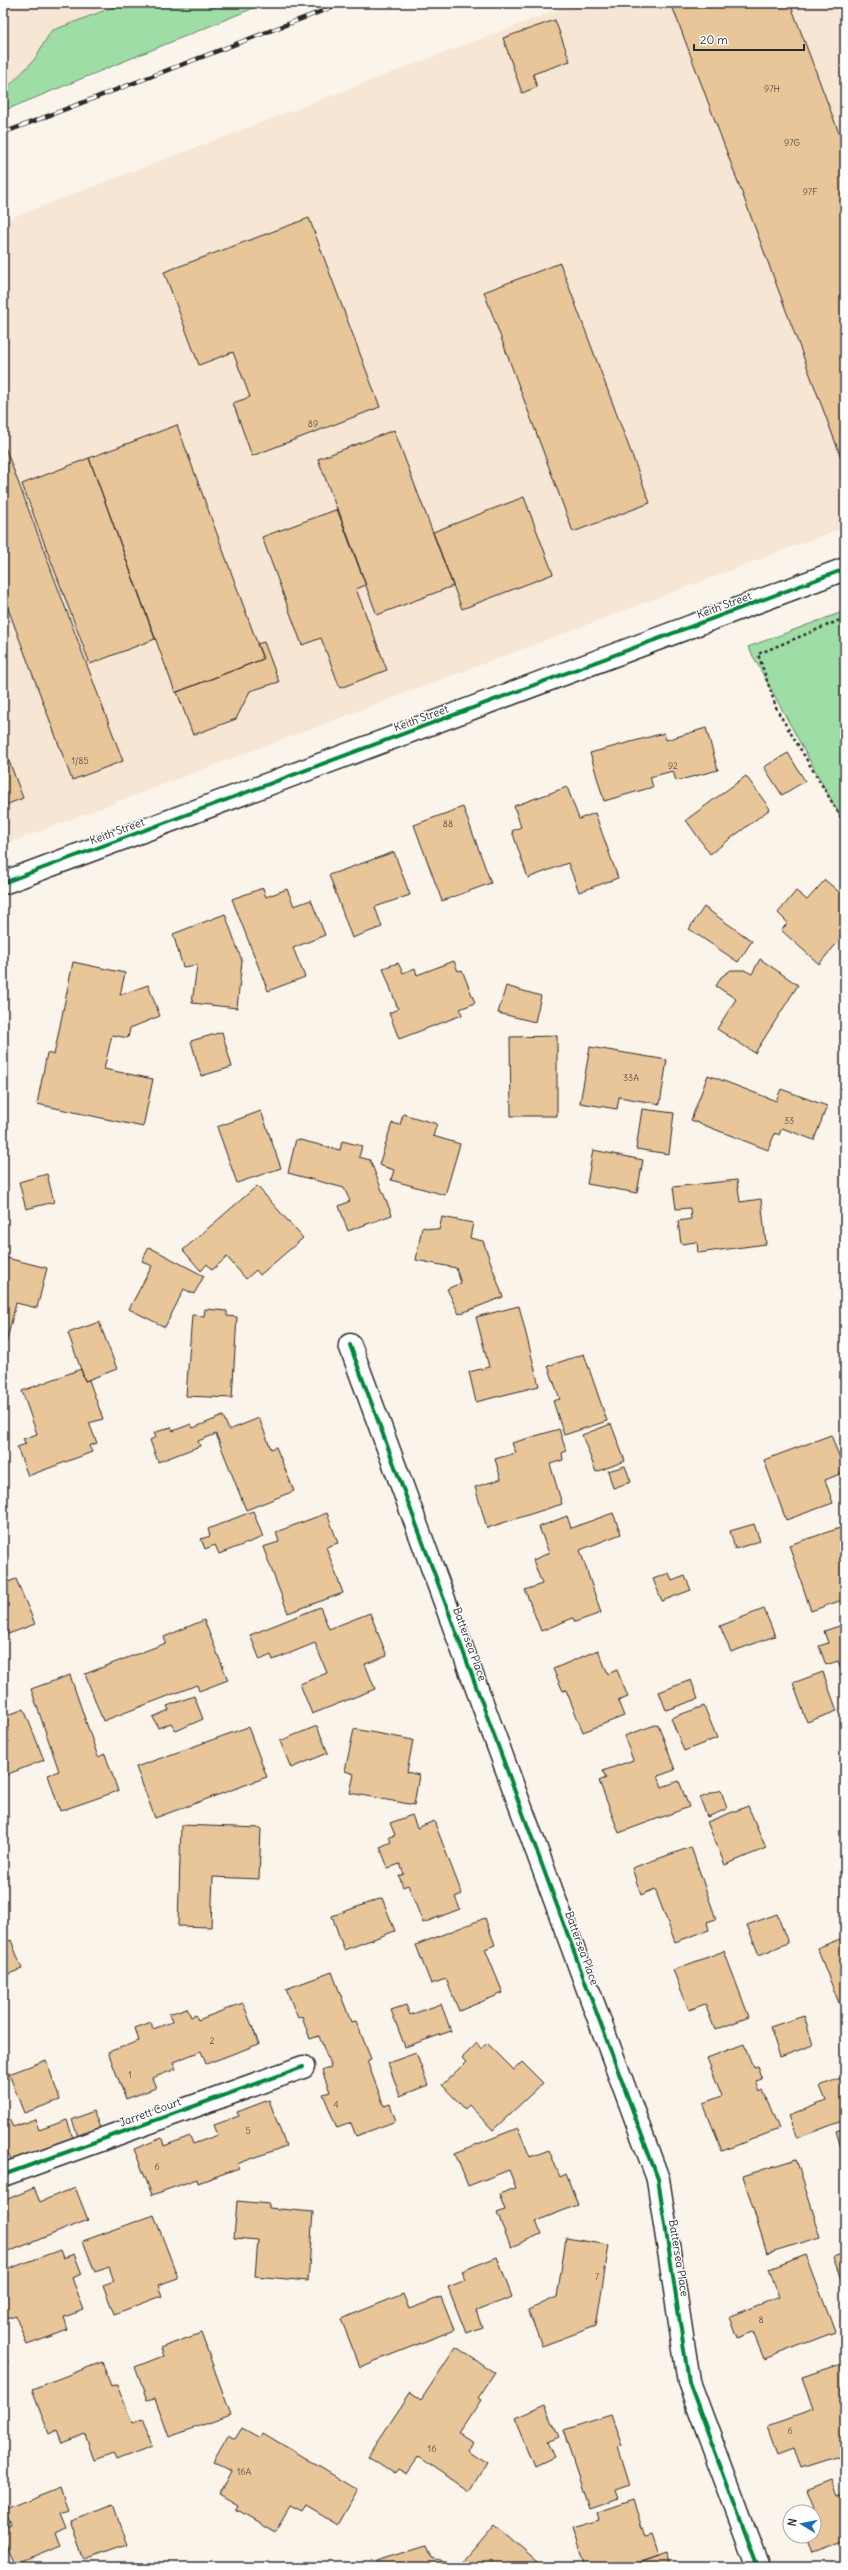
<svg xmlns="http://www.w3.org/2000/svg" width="848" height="2570" font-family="Delius,sans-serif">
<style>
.built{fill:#f6e6d3}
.green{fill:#9edda5;stroke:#648468}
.building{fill:#e9c69a;stroke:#2b2b2b}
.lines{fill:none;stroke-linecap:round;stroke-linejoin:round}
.minor-casing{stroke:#2b2b2b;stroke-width:25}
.path{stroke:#2b2b2b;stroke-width:2.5;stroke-dasharray:3 3;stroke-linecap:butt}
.minor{stroke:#fff;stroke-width:22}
.rail-casing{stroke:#2b2b2b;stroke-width:4.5}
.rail{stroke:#fff;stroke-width:3;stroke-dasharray:9;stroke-linecap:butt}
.cycleway-casing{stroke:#fff;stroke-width:6}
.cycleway{stroke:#00873e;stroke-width:4}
.labels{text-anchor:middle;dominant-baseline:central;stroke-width:3;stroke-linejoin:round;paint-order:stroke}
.number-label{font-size:9px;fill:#5a5247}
.street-label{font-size:11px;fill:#2b2b2b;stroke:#fff}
</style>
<rect width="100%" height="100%" fill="#fbf4eb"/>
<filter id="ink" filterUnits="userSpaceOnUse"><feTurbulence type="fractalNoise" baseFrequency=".025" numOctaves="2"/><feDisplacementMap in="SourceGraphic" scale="8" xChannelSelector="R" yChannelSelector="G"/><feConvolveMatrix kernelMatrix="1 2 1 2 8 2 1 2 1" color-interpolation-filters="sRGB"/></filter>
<g filter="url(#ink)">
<!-- built -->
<path class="built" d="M3,3H124L51,31L34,60L3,92Z
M575,3H845V527L3,845V221Z"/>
<!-- green -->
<path class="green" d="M124,3H266L3,111V92L34,60L51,31Z
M845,611V825L748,647Z"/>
<!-- building -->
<path class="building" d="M671,3H790L845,149V468Z
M555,20L570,61L533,74L537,87L522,93L503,38Z
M309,218L380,407L252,456L233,403L250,397L233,352L199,365L164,272Z
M560,263L650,503L573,532L484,292Z
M177,425L263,659L177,692H175L89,458Z
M394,430L453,586L377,615L318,459Z
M5,447L123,761L72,780L3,595V448Z
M89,458L155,639L90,664L22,484Z
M524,497L553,574L462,609L433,532Z
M338,509L366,585L356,589L387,670L340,688L321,638L302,645L262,537Z
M264,642L279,682L250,691L236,719L193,735L177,692L263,659L257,644Z
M706,728L718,770L676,781L673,771L650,777L653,787L604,801L590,753L664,733L666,740Z
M3,745L23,798L3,806Z
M788,753L805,781L782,795L764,767Z
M746,776L770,809L710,854L686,820Z
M567,787L579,819L595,813L618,878L579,892L568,863L528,878L512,831L521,827L514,806Z
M463,807L491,883L442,901L414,825Z
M394,852L410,895L375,907L382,927L352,938L329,875Z
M825,880L845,897V934L819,964L781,930L788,923L778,913L796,891L807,900Z
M263,888L266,897L287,889L294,906L311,900L325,935L293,948L305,977L268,991L232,899Z
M704,907L752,941L738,962L689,929Z
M225,914L242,961L237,1008L192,1003L197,965L183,967L173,934Z
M760,959L798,985L755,1053L717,1029L736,999L716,986L721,977L731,970H744L752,974Z
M454,961L458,971L462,970L475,1003L460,1009L462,1015L399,1039L389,1013L398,1009L383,968L398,963L403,973L415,968L417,975Z
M73,962L125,973L120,995L148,985L160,1016L130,1028L128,1038L112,1035L104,1069L153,1079L143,1127L37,1104L47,1053L54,1055Z
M506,986L541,996L535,1022L498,1013Z
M222,1032L232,1067L201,1076L191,1041Z
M557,1036V1116H511L510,1037Z
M590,1047L667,1060L660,1104L619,1097L617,1109L580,1103Z
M708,1075L776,1101L781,1089L827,1106L814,1140L782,1128L779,1135L775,1133L768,1150L691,1120Z
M642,1109L674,1113L669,1154L636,1149Z
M261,1111L281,1168L237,1183L217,1127Z
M403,1114L437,1124L433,1136L460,1144L445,1195L391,1180L394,1170L379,1165L392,1123L400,1125Z
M296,1139L340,1150L342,1141L362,1146L359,1157L370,1160L392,1215L348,1231L339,1206L350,1201L344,1188L288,1173Z
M593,1150L643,1160L637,1193L587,1184Z
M47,1174L54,1202L26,1209L19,1182Z
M737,1180L740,1202L761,1199L766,1244L698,1253L697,1242L681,1244L678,1221L691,1219L690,1208L676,1209L673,1187Z
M257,1186L303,1238L260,1275L256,1270L246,1279L227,1257L212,1270L207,1264L201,1271L183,1250Z
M442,1217L473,1223L470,1238L483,1241L503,1297L459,1314L447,1289L461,1283L456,1268L416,1260L422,1227L439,1230Z
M149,1247L204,1276L194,1294L184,1289L165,1327L129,1309L152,1266L142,1261Z
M3,1257L47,1268L37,1308L16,1303L6,1344L3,1343Z
M519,1306L539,1386L476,1402L469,1372L489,1367L476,1317Z
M205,1309L227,1311V1316L237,1317L232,1398L186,1396L192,1315L204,1316Z
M99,1322L117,1369L85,1381L68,1333Z
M584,1354L607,1421L564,1435L553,1401L560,1399L548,1366Z
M81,1369L85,1381L89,1380L103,1419L89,1423L97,1443L89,1446L92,1452L28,1476L17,1447L26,1444L23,1439L37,1434L22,1391Z
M223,1416L229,1430L259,1418L271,1449L276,1447L294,1491L246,1510L216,1434L198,1441L200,1446L158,1462L150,1440L156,1437L154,1433L171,1427L173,1431L191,1424L193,1428Z
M611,1424L625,1461L596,1472L582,1435Z
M559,1429L566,1451L562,1453L563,1460L550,1464L562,1504L487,1528L475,1487L501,1479L495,1459L516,1453L512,1443Z
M831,1435L845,1472L825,1480L833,1503L786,1520L764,1460Z
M625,1466L631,1482L613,1488L608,1471Z
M253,1511L263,1537L219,1554L215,1545L205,1549L201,1539L210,1536L208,1529Z
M327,1513L338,1543L326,1547L343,1593L288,1613L263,1547L279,1542L276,1532Z
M613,1513L621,1534L580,1550L601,1613L575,1622L573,1618L541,1631L525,1590L542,1584L533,1560L549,1553L539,1527L567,1516L571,1528Z
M754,1524L760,1541L735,1549L730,1531Z
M840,1528L845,1541V1599L811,1611L789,1545Z
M669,1573L672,1581L685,1576L691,1590L662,1601L653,1579Z
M16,1579L35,1624L3,1636V1584Z
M320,1607L329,1629L370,1613L387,1656L365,1664L375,1689L312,1714L300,1684L327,1673L315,1643L273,1660L271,1655L260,1660L250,1635Z
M764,1609L775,1636L731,1652L720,1626Z
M204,1620L228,1680L199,1691L197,1685L103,1721L85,1674L166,1643L164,1637Z
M845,1624V1682L838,1661L826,1665L819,1646L828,1643L824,1631Z
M598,1650L608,1674L617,1670L628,1697L618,1701L624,1716L583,1732L566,1690L563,1691L553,1669Z
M823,1672L837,1711L807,1722L793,1683Z
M70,1675L98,1757L105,1754L118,1791L60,1811L48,1775L59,1771L31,1689Z
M691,1680L698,1699L666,1710L659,1692Z
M194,1696L203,1719L176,1731L171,1723L158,1728L153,1717L169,1710L167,1706Z
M704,1706L717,1738L684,1751L671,1718Z
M24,1709L44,1760L3,1776V1717Z
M658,1724L675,1770L658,1776L662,1787L679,1781L689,1807L619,1833L599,1781L606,1778L603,1771L633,1760L624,1736Z
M317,1726L328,1753L291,1768L280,1741Z
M248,1727L267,1777L155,1818L136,1767Z
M354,1729L413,1740L407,1772L419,1775L414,1805L350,1793L354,1774L345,1771Z
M721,1790L727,1809L707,1817L700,1798Z
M748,1806L766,1848L725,1865L707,1822Z
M412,1815L417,1828L434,1821L462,1894L455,1897L460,1909L423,1923L408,1885L403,1887L399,1876L404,1874L400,1864L388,1868L380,1847L391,1842L389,1837L395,1835L390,1823Z
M181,1825L261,1828L259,1879L213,1877L211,1927L178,1926Z
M691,1847L716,1919L707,1922L709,1930L675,1942L655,1889L641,1895L632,1868Z
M382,1898L395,1931L344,1950L332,1916Z
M777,1914L788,1943L759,1955L747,1925Z
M485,1918L495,1945L485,1949L503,1993L459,2011L446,1979L431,1984L416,1945Z
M845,1937V2018L817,1948Z
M11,1940L22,1969L3,1976V1943Z
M724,1951L749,2017L715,2030L705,2004L689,2010L673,1970Z
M332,1972L351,2022L356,2021L371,2059L367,2061L384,2106L390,2104L396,2121L356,2136L351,2123L337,2128L323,2094L330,2092L322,2071L331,2067L319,2036L310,2039L302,2016L298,2018L286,1989Z
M243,2003L259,2044L206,2064L201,2051L173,2062L176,2069L152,2078L156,2088L126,2099L108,2052L139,2041L135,2028L151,2022L153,2029L172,2022L169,2014L187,2008L191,2017L196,2015L198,2020Z
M441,2004L451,2031L405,2047L391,2010L406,2005L410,2015Z
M804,2016L813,2045L780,2057L770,2027Z
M477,2043L481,2049L487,2043L514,2070L522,2062L543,2083L493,2130L469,2105L465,2109L442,2085L466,2062L462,2058Z
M744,2044L753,2067L757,2066L762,2079L756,2081L760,2092L763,2090L779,2129L722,2151L703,2103L722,2096L707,2058Z
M416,2053L428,2085L400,2096L388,2063Z
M46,2060L60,2100L24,2113L9,2074Z
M845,2076V2120L797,2138L788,2116L826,2101L820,2086Z
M269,2100L286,2146L237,2164L239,2168L198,2183L197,2179L152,2195L134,2149L162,2138L164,2146L190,2136L193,2144L218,2135L214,2125L239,2116L237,2112Z
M93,2111L101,2130L79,2139L72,2120Z
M9,2119L13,2127L35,2119L39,2130L67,2120L74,2141L13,2164L7,2150L3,2151V2122Z
M518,2128L530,2157L549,2150L560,2177L566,2174L578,2205L536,2221L541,2234L511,2247L497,2213L505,2210L499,2194L516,2188L509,2170L468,2186L455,2153Z
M845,2128V2161L836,2131Z
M796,2159L821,2237L767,2253L743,2176Z
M75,2187L88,2220L3,2254V2201L34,2188L40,2202Z
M237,2201L269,2204V2208L313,2212L308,2281L255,2276L258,2240L234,2238Z
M154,2215L178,2278L158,2285L162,2296L114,2314L103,2285L114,2281L109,2267L95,2272L83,2241Z
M566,2238L609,2245L596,2326L542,2346L528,2310L557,2297Z
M60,2250L63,2258L74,2254L82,2274L72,2278L84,2310L64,2317L68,2330L27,2345L16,2316L7,2319L3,2307V2271Z
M845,2254V2291L833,2258Z
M806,2255L835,2332L764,2359L753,2332L738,2338L730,2316L779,2297L769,2269Z
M497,2257L512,2297L476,2311L482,2327L466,2333L448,2287L466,2280L462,2271Z
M403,2294L409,2309L441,2297L454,2330L360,2367L341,2319Z
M201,2333L231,2415L169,2437L155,2398L147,2400L135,2367L163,2356L160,2348Z
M456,2347L495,2373L478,2398L481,2400L459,2433L473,2442L467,2450L487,2463L469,2491L418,2457L407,2473L398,2468L394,2473L368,2456L410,2393L421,2400Z
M3,2351L8,2363L3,2365Z
M102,2362L111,2386L117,2384L132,2423L142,2419L152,2446L116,2460L113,2453L94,2460L85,2434L62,2443L57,2430L49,2434L32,2389Z
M844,2363L845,2454L801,2468L794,2447L778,2453L768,2426L813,2410L802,2377Z
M545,2405L559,2437L547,2442L554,2457L535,2466L515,2418Z
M611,2415L622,2446L618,2447L630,2486L615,2491L618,2498L589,2508L563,2430Z
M242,2428L260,2438L263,2433L358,2490L338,2525L306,2506L302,2513L290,2507L275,2532L236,2509L238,2505L219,2494L231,2471L213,2461L228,2435L235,2439Z
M831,2480L837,2496L845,2493V2541L812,2553L806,2536H814V2512L805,2490Z
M60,2488L68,2509L60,2512L66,2527L56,2532L61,2546L14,2565L3,2537V2528L11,2525L5,2510Z
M633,2500L645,2537L651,2535L658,2556L626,2567H585L572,2528L599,2520L597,2512Z
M113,2505L127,2545L84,2560L70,2520Z
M494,2525L543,2567H379L377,2561L425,2546L430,2558L461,2564Z
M667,2553L671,2567H626L658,2556Z"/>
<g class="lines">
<!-- minor casing -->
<g class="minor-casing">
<path id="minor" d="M3,883L845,569
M350,1345L658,2179L689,2382L758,2567
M3,2175L303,2067"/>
</g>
<!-- path -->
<path class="path" d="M845,618L758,654L777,710L845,824"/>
<!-- minor -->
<use href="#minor" class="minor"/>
<!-- rail casing -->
<g class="rail-casing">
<path id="rail" d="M3,133L343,3"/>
</g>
<!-- rail -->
<use href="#rail" class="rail"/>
<!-- cycleway casing -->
<g class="cycleway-casing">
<path id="cycleway" d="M3,883L845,569
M350,1345L658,2179L689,2382L758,2567
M3,2175L303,2067"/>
</g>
<!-- cycleway -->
<use href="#cycleway" class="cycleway"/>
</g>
</g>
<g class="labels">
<!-- number labels -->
<g class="number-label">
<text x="772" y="88">97H</text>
<text x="792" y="142">97G</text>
<text x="810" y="191">97F</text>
<text x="313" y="423">89</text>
<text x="80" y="760">1/85</text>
<text x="673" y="765">92</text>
<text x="448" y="823">88</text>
<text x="631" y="1077">33A</text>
<text x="789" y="1120">33</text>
<text x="212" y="2040">2</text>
<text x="130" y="2074">1</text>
<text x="336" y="2104">4</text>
<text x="248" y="2130">5</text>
<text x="157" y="2166">6</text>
<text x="597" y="2276">7</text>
<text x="761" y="2319">8</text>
<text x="790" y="2430">6</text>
<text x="432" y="2448">16</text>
<text x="244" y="2471">16A</text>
</g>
<!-- street labels -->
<g class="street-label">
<text transform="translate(724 605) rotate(-20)">Keith Street</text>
<text transform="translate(421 718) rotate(-20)">Keith Street</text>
<text transform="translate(117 831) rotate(-20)">Keith Street</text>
<text transform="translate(470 1644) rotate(70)">Battersea Place</text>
<text transform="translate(582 1948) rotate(70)">Battersea Place</text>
<text transform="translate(150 2112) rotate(-20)">Jarrett Court</text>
<text transform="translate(679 2258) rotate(81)">Battersea Place</text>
</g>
</g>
<!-- margin -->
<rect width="848" height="2570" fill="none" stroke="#fff" stroke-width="16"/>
<rect x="8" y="8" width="832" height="2554" fill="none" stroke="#2b2b2b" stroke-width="1.5" filter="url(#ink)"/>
<!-- north arrow -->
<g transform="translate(802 2524) rotate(280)"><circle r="19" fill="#ffffff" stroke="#aaaaaa"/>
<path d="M0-3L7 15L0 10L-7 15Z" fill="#1f6fb2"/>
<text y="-6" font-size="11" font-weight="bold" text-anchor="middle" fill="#2b2b2b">N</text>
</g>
<!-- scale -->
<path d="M694 44v6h110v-6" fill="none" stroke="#2b2b2b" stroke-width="2"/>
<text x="700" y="44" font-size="12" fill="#2b2b2b" stroke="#ffffff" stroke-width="3" paint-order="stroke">20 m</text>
</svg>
